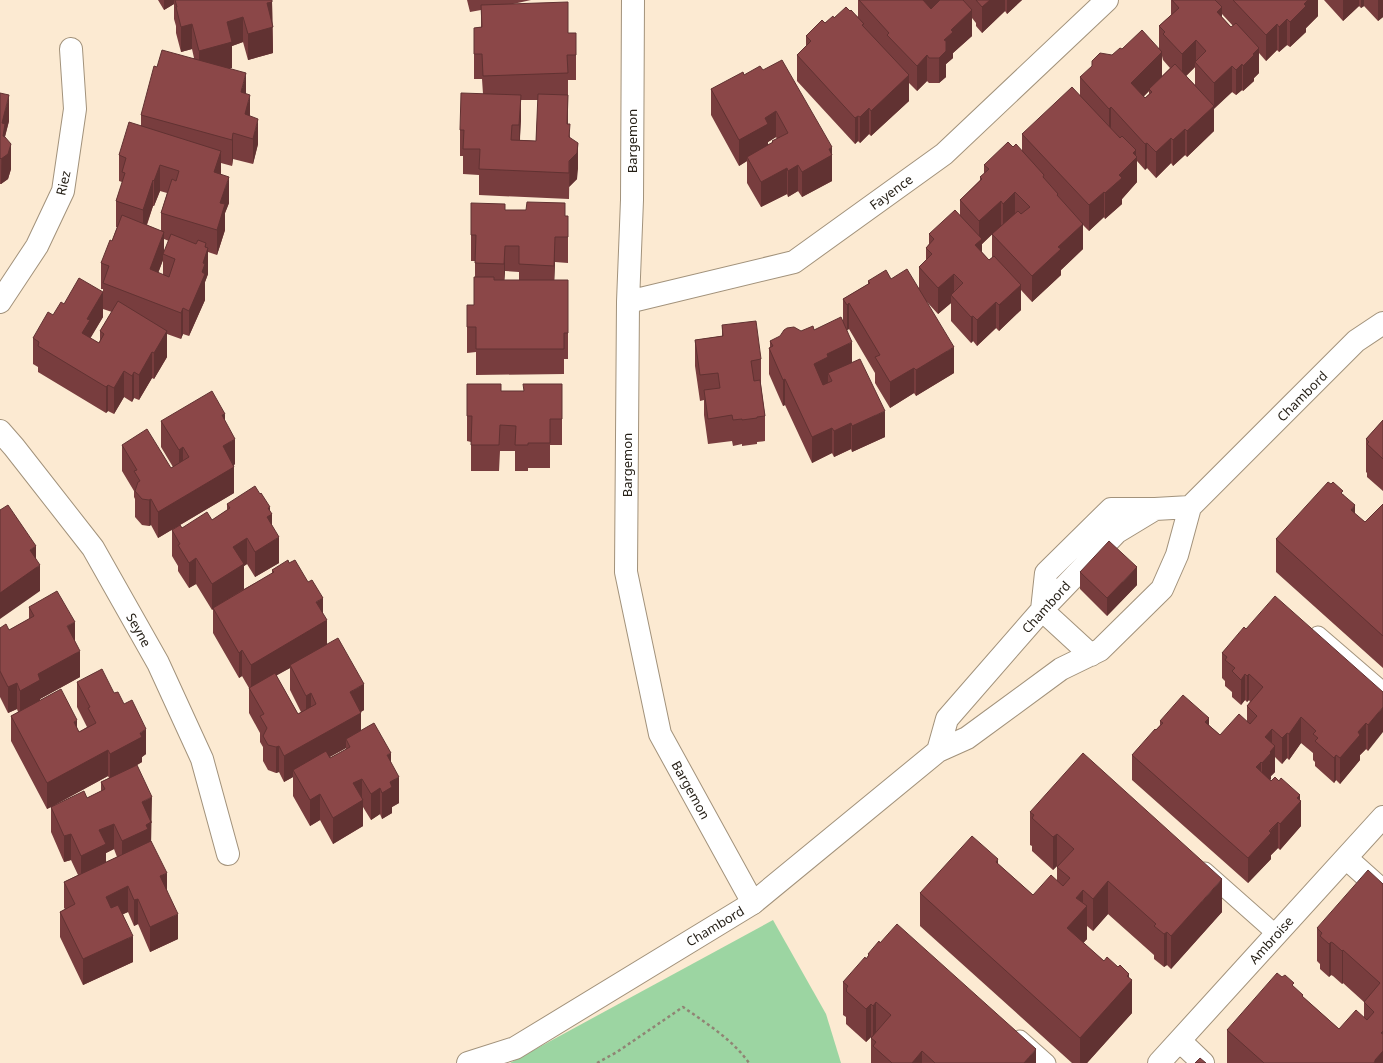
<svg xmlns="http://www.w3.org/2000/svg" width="1383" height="1063" font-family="'Noto Sans',sans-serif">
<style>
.green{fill:#9cd5a2}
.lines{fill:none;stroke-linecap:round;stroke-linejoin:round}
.service-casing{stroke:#a2927b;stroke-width:19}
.minor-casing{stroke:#a2927b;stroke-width:24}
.tertiary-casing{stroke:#a2927b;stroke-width:24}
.path{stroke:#908474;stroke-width:2.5;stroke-dasharray:3 3;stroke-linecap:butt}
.service{stroke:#fff;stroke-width:17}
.minor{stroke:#fff;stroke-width:22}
.tertiary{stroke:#fff;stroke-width:22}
.wall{fill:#783d3e;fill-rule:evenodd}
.shaded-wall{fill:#613232}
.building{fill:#8b4748;stroke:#613232}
.labels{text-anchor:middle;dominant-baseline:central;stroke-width:4;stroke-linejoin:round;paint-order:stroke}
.street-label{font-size:13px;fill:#241e15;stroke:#fff}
</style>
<rect width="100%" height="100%" fill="#fcead2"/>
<!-- green -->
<path class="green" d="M773,920L826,1014L841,1063H510Z"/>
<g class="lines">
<!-- service casing -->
<g class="service-casing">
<path id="service" d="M1318,635L1383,691
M1205,871L1276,934
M1020,1039L1047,1063"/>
</g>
<!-- minor casing -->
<g class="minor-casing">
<path id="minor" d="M633,0L632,200L628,302L626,572L660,734L753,903
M0,302L37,246L63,191L75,109L71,49
M628,302L794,262L944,154L1107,0
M0,431L14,447L93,548L158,663L202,759L228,854
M1346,858L1383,891
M1180,1041L1203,1063
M1159,1063L1383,817"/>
</g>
<!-- tertiary casing -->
<g class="tertiary-casing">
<path id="tertiary" d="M1091,655L1042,610L1046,573L1111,509H1155
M938,751L947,719L1042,610L1117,532L1155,509L1190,507
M468,1063L515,1048L753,903L938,751L967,738L1061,669L1100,650L1162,589L1177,555L1190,507L1356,341L1383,323"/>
</g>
<!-- path -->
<path class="path" d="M597,1063L617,1052L683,1007C706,1023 733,1040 749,1063"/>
<!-- service -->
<use href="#service" class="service"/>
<!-- minor -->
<use href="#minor" class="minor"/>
<!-- tertiary -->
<use href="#tertiary" class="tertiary"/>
</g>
<!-- wall -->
<path class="wall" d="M158,0H272L273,53L248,60L243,42L232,46V68H230L246,94L250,116L258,144L253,164L233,159L232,166L221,163V175L229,203L225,213V230L217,255L208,252V274L205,282V300L189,336L183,334L181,339L167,334V357L154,379L152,378L139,400L134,398L132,402L124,397L114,414L108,411L106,413L38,372V367L33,364V338L64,304L103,292V289H101V263L112,241L117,227H116V201L122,185V182L119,181V155L141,126V115L157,67L194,58L192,49L181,52L176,33V26L174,19V4L164,10ZM160,191L167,193L161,213V231L147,225L153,206H154ZM164,239L169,241L164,252ZM163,260V275L158,273ZM103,309L112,312L100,331V340L99,343L90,338L103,317Z
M467,0H531L513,4L568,33L576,55V80H568V124L570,137L577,179L569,187V199L479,195V175L463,174V156H460V130L483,94L482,79H474V28L481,27V10L470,12ZM521,100H538L536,141L520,140Z
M858,0H1022L1007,14L1005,11L982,33L976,26V23L972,18V36L953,53V58L946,64V77L939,83H929L927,81L917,91L909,83V101L871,136L869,134L860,143L858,141L855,144L797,81V55L806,46V36L825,23L834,18L850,11L858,17Z
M1171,0H1318V16L1306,28V32L1290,47L1287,45L1279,52L1277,50L1266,61L1259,53V73L1254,78V81L1243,91L1242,90L1236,95L1232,92L1214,108V131L1187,157L1185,155L1173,166L1171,163L1156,178L1147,168L1145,170L1137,161V182L1122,199V204L1105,219L1104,217L1089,231L1083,225V249L1061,270V275L1032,302L1021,290V310L999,331L996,328L977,346L973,341L971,343L951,321V303L938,314L926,301L954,373L916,396L914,393L890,408L875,383V373L849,329L847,330L852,362L885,437L852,452L851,449L834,457L832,453L812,463L785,405L783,406L769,374V348H770V341L801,331L814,330L843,323V299L868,284V281L891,279L919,288V267L926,260V248L929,244V234L960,215V200L980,180V177L984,174V165L1013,147L1022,151V134L1080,95V77L1112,55L1122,49L1159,48V26L1171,15ZM1222,14L1233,26L1231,27L1222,17ZM1162,56L1163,60L1170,68L1162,76ZM1195,67V85L1186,76ZM1149,91V94L1145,98L1144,96ZM992,234V258L989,260L982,252V244Z
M1324,0H1383V17L1378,21L1364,6L1361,8L1359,6L1343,21Z
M744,75L832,173V181L802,197L798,191L788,197L787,194L761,207L747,183V161L739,166L711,115V89ZM776,137L777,139L772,141V143L768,145V142Z
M0,93L9,121L5,137L11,169L8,179L1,184H0Z
M505,210L565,216H568V263L555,262L554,280H568V359H564V374L476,375V352L467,353V305H474L475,277V261H471V235ZM505,271L519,272V280H504Z
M722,325L761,359V385L765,416V441L757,442V444L742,446V444L733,446L732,441L708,444L704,415V400L700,401L695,366V340L722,336Z
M467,384L501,391H523L562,384V445H550V468H528V471H515V451H500L499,471H471V442L467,441Z
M1383,420V491L1367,477V473L1366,472V439Z
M161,421H225L235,464L234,465V493L180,525L182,528L212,520L227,510V504L270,511L272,525L279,563L255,577L247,564L244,566V589L272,574V570L289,563L323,614L327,644L364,710L361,712V730L391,762L399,803L392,807V813L382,819L380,814L371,820L363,807V826L333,844L320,820L310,826L293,796V777L284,782L279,772L276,773L268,770L263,761V747L260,742V733L249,713V688L242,676L239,678L213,633V609L212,610L196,584L189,588L178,571V566L172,556V530L178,526L158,538L151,525L149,526L142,525L135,517V499L134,497V491L122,471V445L171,468L173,467L161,447ZM290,668V690L301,712L298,714L276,675ZM346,748V750L330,758V757Z
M1343,494L1355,514L1365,522L1383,504V668L1276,572V539Z
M1080,572L1137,585L1107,616L1080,589Z
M29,607L75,642L80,677L40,699V700L77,728L79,732L87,727L77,707V682L146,754L142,757V762L134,767L152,823H151V841L167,890L178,939L150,952L138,924L134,926L128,912L123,914L133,962L83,985L60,937V912L65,909L64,908V882L78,875L71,860L64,862L51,832V807L47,809L11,741V716L18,712L17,709L8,713L0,697V628L9,630L29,619ZM108,776L109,778L101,782V791L87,798L55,805ZM114,849L117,857L106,862V853Z
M1246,629L1383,692L1368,751L1366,749L1360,755V760L1340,784L1336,780L1334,783L1315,766V762L1313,760V753L1301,743L1289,760L1287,758L1282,764L1275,757V772L1271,776V779L1270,780L1300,800L1301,826L1280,850L1278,848L1271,855V859L1248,883L1132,780V755L1160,725V721L1209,725L1220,735L1247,721V706L1250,702L1249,700L1247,702L1245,700L1241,705L1232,697V692L1225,686V681L1222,678V653Z
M1030,812L1222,912L1171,969L1167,965L1164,967L1154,959V955L1108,914L1093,931L1087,926V939L1083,943L1104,961L1129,978L1132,1013L1087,1063H1072L920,926V893L998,864L1033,895L1057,880V866L1053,870L1032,851V846L1030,845Z
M1383,884V1063H1227V1030L1294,987L1303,997L1339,1029L1364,1017V1002L1343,983L1342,984L1333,976L1331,975L1329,977L1320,969V964L1317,961V928Z
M868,954L1036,1063H871V1037L866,1042L846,1024V1017L843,1015V982L866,959L868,956Z"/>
<!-- shaded-wall -->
<path class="shaded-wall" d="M164,0H174V4L164,10Z
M919,0H941L919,21Z
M990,0H1005V11L982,33V7Z
M1007,0H1022L1007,14Z
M1308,0H1318V16L1306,28V32L1290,47V22L1304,4Z
M1343,0H1359V6L1343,21Z
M1361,0H1364V6L1361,8Z
M1378,0H1383V17L1378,21Z
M272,2L273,53L248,60V34L267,3Z
M1222,7V33L1217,12Z
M972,10V36L953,53V58L946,64V77L939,83V58L944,40L951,30Z
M243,17V42L232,46V68L199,77V51L227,22Z
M1287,19V45L1279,52V27Z
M192,24V49L181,52V27Z
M1277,24V50L1266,61V35Z
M1196,40V63L1195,62V67L1182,80V54Z
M1259,48V73L1254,78V81L1243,91V66L1253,54Z
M1162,52V77L1149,89V91L1131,109V83Z
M927,55V81L917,91V66Z
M1242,64V90L1236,95V70Z
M1232,66V92L1214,109V83Z
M246,73V98L241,92Z
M909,75V101L871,136V111Z
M9,95V121L5,136V150L11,144V169L8,179L1,184L2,123Z
M250,95V120L245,114Z
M521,95V121L519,151V125Z
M568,95V121L567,149V124Z
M1214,106V131L1187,157V131Z
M1111,107V133L1109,134V109Z
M869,108V134L860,143V117Z
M776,111V137L768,142V149L747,157V161L739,166V140L765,118Z
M858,116V141L855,144V118Z
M258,119V144L253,164V139Z
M570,124V150L578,143V169L577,179L569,187V199Z
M1185,129V155L1173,166V140Z
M233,133V159L232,166V140Z
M1171,138V163L1156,178V152Z
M1147,143V168L1145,170V144Z
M832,147V181L802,197V172L829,149Z
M1136,150V158L1137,157V182L1122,199V204L1105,219V193L1119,175L1133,153Z
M221,151V176L214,172Z
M160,165V191L154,206V181Z
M798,165V191L788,197V171Z
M787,168V194L761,207V182Z
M229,177V203L225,213V230L217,255V230L220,203Z
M153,180V206L143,235V210Z
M1015,192V218L1003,229V204Z
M1104,192V217L1089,231V205Z
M1001,201V226L982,244V265L975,245L979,241V221Z
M1083,224V249L1061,270V275L1032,302V276L1058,247Z
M164,232V255L163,254V260L150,295V269Z
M555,237V262L554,291V266Z
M206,243V254L208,248V274L205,282V300L189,336V311L203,263L205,247Z
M505,246V271L504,290V264Z
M954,274V299L951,295V303L938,314V288Z
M1021,285V310L999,331V305Z
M103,292V317L90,339L82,333L87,319Z
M996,302V328L977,346V320Z
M849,303V329L847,330V305Z
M183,308V334L181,339V313Z
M973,316V341L971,343V317Z
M167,331V357L154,379V353Z
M852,342V368L828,373V383L814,390V364L827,354Z
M954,347V373L916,396V370Z
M152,352V378L139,400V375Z
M914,368V393L890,408V382Z
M124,371V397L114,414V388Z
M134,372V398L132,402V376Z
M785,379V405L783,406V380Z
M108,385V411L106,413V387Z
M885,411V437L852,452V426Z
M225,414V439L222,415Z
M851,423V449L834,457V431Z
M832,428V453L812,463V437Z
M235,439V464L223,472V446Z
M183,447V473L179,476V450Z
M234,467V493L158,538V512Z
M151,499V525L149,526V500Z
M1355,505V538L1351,510Z
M270,507V515L272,514V540L267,517L268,508Z
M279,537V563L255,577V552Z
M247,538V564L244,566V589L213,608V609L212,610V584L233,547Z
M36,546V568L40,565V591L0,619V593L30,550Z
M196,558V584L189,588V563Z
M1137,567V585L1107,616V598Z
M323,598V622L327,620V646L290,665V668L251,690V665L316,602Z
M75,622V647L67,626Z
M242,650V676L239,678V653Z
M80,651V677L40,699V706L20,716V691L38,674Z
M1245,674V700L1241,705V680Z
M1249,674V700L1247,702V676Z
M17,683V709L8,713V687Z
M364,684V710L350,718V692Z
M311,693V719L306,721V696Z
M1383,707V732L1368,751V725Z
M361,713V739H346V748L296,775L293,770V777L284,782V756Z
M1301,717V743L1289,760V734Z
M1209,718V744L1205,722Z
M77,720V746L74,722Z
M1366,723V749L1360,755V760L1340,784V758L1358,732Z
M146,729V754L142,757V762L110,780V754Z
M1272,729V750L1275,746V772L1271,776V779L1262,788V763L1265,737Z
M1287,733V758L1282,764V738Z
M279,746V772L276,773V747Z
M108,750V776L47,809V783Z
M391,753V779L387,755Z
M1336,755V780L1334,783V758Z
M1261,762V788L1256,767Z
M399,777V803L392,807V813L382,819V793L390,782Z
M362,779V801L363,800V826L333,844V818L353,783Z
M380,788V814L371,820V794Z
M320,794V820L310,826V800Z
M1300,795V802L1301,801V826L1280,850V824L1297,798Z
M152,797L151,848L122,867V841L142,802Z
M1278,822V848L1271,855V859L1248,883V858Z
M114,824V849L106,853V870L81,882V856L99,830Z
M71,834V860L64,862V836Z
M1057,834V866L1053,870V837Z
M998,859V892L996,862Z
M167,873V899L160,876Z
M1222,879V912L1171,969V936Z
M1108,881V914L1093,931V899Z
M128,886V912L106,922V897Z
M1083,890V910L1087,906V939L1067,961V928L1076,898Z
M138,899V924L134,926V900Z
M178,914V939L150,952V927Z
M1167,932V965L1164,967V934Z
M133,936V962L83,985V959Z
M1331,942V975L1329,977V944Z
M1343,950V983L1342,984V951Z
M1129,974V983L1132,980V1013L1087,1063H1080V1038Z
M876,1002V1035L873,1039V1006Z
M871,1004V1037L866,1042V1009Z
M1383,1031V1063H1374L1381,1033Z
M1036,1049V1063H1024Z
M922,1051V1063H912Z"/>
<!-- building -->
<path class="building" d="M175,0H272V2L267,3L273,27L248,34L243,17L227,22L232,42L199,51L192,24L181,27L176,7H177Z
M859,0H923L931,9L940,0H963L972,10L951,30L953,32L944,40L946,41V51L939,58H929L927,55L917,66L887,35L889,33Z
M976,0H990L982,7Z
M1172,0H1215L1222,7L1217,12L1231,27L1236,23L1259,48L1253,54L1254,55L1243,66L1242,64L1236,70L1232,66L1214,83L1195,62L1206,51L1196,40L1182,54L1163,34L1165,32L1159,26L1179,8Z
M1233,0H1308L1304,4L1306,6L1290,22L1287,19L1279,27L1277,24L1266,35Z
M568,2V33H576V55H567L568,73L483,76L482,54H474V28L482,27L481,5Z
M846,7L850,11L851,10L864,24L862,25L909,75L871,111L869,108L860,117L858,116L855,118L797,55L811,41L806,36L822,20L825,23L833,16L834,18Z
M1142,30L1162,52L1131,83L1145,98L1152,92L1149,89L1175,64L1214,106L1187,131L1185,129L1173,140L1171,138L1156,152L1147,143L1145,144L1111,107L1109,109L1080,77L1092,66V61L1100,53L1112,55L1120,48L1122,49Z
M162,50L246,73L241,92L250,95L245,114L258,119L253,139L233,133L232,140L141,115L154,66L157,67Z
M782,60L832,147L829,149L832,155L802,172L798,165L788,171L787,168L761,182L747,157L773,142L772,141L788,133L776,111L765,118L768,124L739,140L711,89L743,72L744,75L760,66L763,70Z
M1072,87L1120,138L1122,136L1136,150L1133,153L1137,157L1119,175L1122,178L1105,193L1104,192L1089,205L1022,134Z
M0,93L9,95L2,123L5,124L3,136L5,137L11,144L8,154L1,159L0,158Z
M461,93L521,95L519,125H512L511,140L536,141L538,94L568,95L567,124H570L569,137L578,143L577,153L569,161V173L479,169L480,149H463L464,130H460Z
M129,122L221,151L214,172L229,177L220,203L225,204L217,230L161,213L172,179L176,181L179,171L160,165L154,181L153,180L143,210L116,201L125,173L122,172L126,158L119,155Z
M1008,142L1013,147L1016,144L1044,175L1043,177L1058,194L1057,195L1083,224L1058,247L1061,249L1032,276L992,234L1018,211L1021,214L1030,207L1015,192L1003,204L1001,201L979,221L960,200L982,179L980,177L989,169L984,165Z
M527,202L565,203V216H568V237H555L554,266L519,264V246H505L504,264L475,263L476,235H471V203L505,204V210H526Z
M955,210L982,239L975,245L989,260L994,256L1021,285L999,305L996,302L977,320L973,316L971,317L951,295L963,283L954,274L938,288L919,267L932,254L926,248L934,239L929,234Z
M122,215L164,232L150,269L169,277L175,259L163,254L171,234L196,244L198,240L206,243L205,247L208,248L203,263L205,264L202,272L205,274L189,311L183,308L181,313L103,283L109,266L101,263L110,240L112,241Z
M907,269L954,347L916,370L914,368L890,382L875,357L880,355L849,303L847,305L843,299L870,283L868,281L886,270L891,279Z
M474,277H494V280H568V333H564V349H476V327H467V305H474Z
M79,278L103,292L87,319L90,320L82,333L99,343L104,334L100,331L118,301L167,331L154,353L152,352L139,375L134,372L132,376L124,371L114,388L108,385L106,387L38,346L39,342L33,338L48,312L53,315L61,302L64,304Z
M841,317L852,342L827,354L828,357L814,364L823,385L832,381L828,373L860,359L885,411L852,426L851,423L834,431L832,428L812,437L785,379L783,380L769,348L773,346L770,341L780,336L784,330L787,328L794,327L801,331L813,326L814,330Z
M756,321L761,359L751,361L754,381L760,380L765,416L757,417V418L742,420V419L733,420L732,415L708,419L704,390L720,388L718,373L700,375L695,340L723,336L722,325Z
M467,384H501V391H524L523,384H562V419H550V443H528V445H515L516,426L500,425L499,445H471L472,416H467Z
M212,391L225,414L222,415L235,439L223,446L234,467L158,512L151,499L149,500L142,499L135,491L138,482L140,481L134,471L137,470L122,445L147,429L171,468L189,457L183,447L179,450L161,421Z
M1383,420V459L1367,444L1369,442L1366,439Z
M1328,482L1331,484L1333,482L1343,491L1341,493L1355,505L1351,510L1365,522L1383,504V636L1276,539Z
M255,486L260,494L261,493L270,507L268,508L272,514L267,517L279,537L255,552L247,538L233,547L244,564L212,584L196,558L189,563L178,545L180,544L172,530L180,525L182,528L207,512L212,520L230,508L227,504Z
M8,505L36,546L30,550L40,565L0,593V510Z
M1109,541L1137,567L1107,598L1080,572Z
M288,560L289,563L295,560L308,582L312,580L323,598L316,602L327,620L251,665L242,650L239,653L213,608L274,572L272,570Z
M57,591L75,622L67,626L80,651L38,674L40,680L20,691L17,683L8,687L0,671V628L6,624L9,630L34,616L29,607Z
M1275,596L1383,692V707L1368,725L1366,723L1358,732L1360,735L1340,758L1336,755L1334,758L1315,741L1318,738L1313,734L1316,731L1301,717L1289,734L1287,733L1282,738L1272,729L1265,737L1275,746L1270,752L1271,753L1262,763L1261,762L1256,767L1271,781L1275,777L1279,781L1281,778L1300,795L1297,798L1301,801L1280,824L1278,822L1269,831L1271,833L1248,858L1132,755L1155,729L1156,730L1163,723L1160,721L1183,695L1209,718L1205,722L1220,735L1239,714L1250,724L1257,716L1247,706L1263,687L1249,674L1247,676L1245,674L1241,680L1232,671L1235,668L1225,660L1227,657L1222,653L1244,627L1246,629Z
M338,638L364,684L350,692L361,713L284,756L279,746L276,747L268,745L263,736L267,728L260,716L264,714L249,688L275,673L298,714L316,704L311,693L306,696L290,665Z
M102,669L114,693L118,692L124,704L132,700L146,729L140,733L142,737L110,754L108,750L47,783L11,716L61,689L77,720L74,722L79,732L96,723L88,708L90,707L77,682Z
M374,723L391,753L387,755L399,777L390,782L392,787L382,793L380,788L371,794L362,779L353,783L363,800L333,818L320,794L310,800L293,770L326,751L330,758L350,747L346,739Z
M1083,753L1222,879L1171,936L1167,932L1164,934L1154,926L1156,924L1108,881L1093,899L1083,890L1076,898L1087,906L1067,928L1104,961L1107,957L1118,967L1120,965L1129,974L1127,976L1132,980L1080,1038L920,893L972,836L998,859L996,862L1033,895L1051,875L1063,886L1070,878L1057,867L1074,849L1057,834L1053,837L1032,818L1034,815L1030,812Z
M137,765L152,797L142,802L151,822L146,825L148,829L122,841L114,824L99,830L106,844L81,856L71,834L64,836L51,807L84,791L87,798L105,789L101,782Z
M151,841L167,873L160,876L178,914L150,927L138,899L134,900L128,886L106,897L111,908L118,905L133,936L83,959L60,912L75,904L64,882Z
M1368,870L1383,884V1031L1381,1033L1383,1034V1051L1375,1060V1061L1374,1063H1264L1227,1030L1277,973L1282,977L1285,975L1294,983L1292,985L1303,995L1302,996L1339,1029L1356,1010L1367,1020L1374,1012L1364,1002L1380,983L1343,950L1342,951L1333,943L1331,942L1329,944L1320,936L1322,933L1317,928Z
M897,924L1036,1049L1024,1063H935L922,1051L912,1063H892L873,1046L876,1042L871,1038L891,1015L876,1002L873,1006L871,1004L866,1009L846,991L847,990L846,989L848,986L843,982L865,957L866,959L869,955L868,954L879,941L880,943Z
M1200,1058L1206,1063H1195Z"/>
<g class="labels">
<!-- street labels -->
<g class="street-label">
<text transform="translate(632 141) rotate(-90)">Bargemon</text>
<text transform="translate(63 183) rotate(-77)">Riez</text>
<text transform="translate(891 192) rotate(-36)">Fayence</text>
<text transform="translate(1302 396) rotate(-45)">Chambord</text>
<text transform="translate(627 465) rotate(-90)">Bargemon</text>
<text transform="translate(1046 607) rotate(-48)">Chambord</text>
<text transform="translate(139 630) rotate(61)">Seyne</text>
<text transform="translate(691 790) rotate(61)">Bargemon</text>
<text transform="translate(715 926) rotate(-31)">Chambord</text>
<text transform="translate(1271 940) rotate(-48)">Ambroise</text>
</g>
</g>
</svg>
